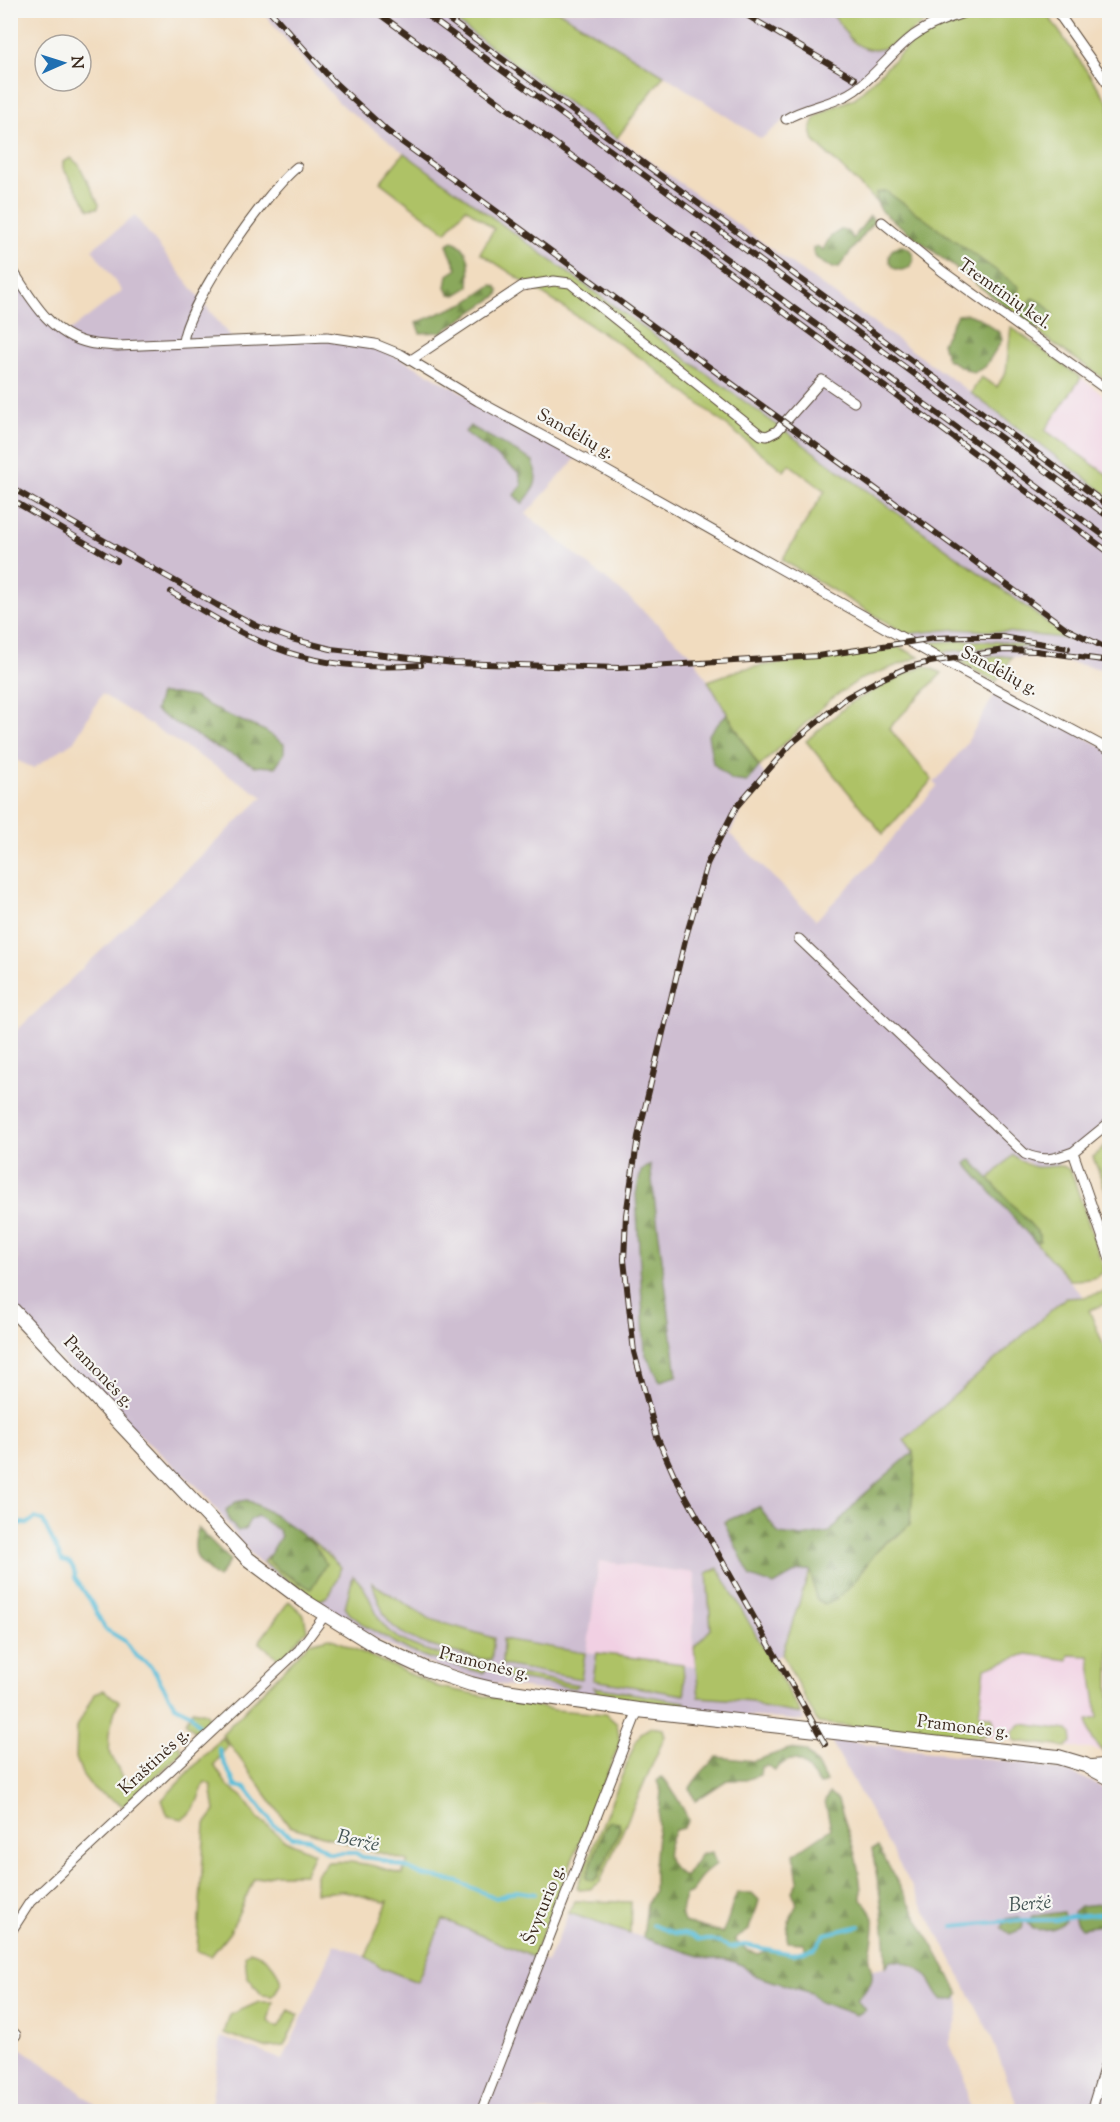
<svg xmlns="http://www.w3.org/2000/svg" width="1120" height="2122" font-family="'Sorts Mill Goudy',serif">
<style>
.built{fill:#f1d0e3}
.industrial{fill:#cebed1;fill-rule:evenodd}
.grass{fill:#aec266;stroke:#747642;stroke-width:1.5;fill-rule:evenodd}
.forest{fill:url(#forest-firs);stroke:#62693c;stroke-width:1.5}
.cemetery{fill:url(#cemetery-stones);stroke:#747642;stroke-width:1.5}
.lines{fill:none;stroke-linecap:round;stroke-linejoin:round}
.stream{stroke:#5bbed9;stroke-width:4}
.minor-casing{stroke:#564536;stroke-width:11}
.secondary-casing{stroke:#564536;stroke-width:16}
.minor{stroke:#fff;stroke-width:9}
.secondary{stroke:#fff;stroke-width:14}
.rail-casing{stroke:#3b2a1e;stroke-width:6}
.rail{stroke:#f6f6f2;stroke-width:4;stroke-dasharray:11;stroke-linecap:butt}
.labels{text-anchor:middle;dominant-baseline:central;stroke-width:4.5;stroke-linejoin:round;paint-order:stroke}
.street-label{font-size:18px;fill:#3b2a1e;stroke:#f6f6f2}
.water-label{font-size:20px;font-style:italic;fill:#455656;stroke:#f6f6f2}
</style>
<defs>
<pattern id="forest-firs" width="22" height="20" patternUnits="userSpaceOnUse" patternTransform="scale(1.5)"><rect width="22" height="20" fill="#8aa85b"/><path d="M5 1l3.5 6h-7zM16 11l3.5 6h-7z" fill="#72894b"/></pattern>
<pattern id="cemetery-stones" width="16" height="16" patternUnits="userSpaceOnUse" patternTransform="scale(1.5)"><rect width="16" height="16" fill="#aec266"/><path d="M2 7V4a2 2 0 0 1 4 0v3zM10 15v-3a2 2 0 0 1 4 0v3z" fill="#8f9e53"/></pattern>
</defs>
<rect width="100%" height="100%" fill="#f6f6f2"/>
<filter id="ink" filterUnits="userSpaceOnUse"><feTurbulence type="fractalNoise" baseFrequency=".0167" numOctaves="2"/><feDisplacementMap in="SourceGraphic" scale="12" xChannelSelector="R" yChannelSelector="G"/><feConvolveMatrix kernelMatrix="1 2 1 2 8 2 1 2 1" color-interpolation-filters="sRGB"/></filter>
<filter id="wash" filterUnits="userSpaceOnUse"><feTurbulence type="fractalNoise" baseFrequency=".008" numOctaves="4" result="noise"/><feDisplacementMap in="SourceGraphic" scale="24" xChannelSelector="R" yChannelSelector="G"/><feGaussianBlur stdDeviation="1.35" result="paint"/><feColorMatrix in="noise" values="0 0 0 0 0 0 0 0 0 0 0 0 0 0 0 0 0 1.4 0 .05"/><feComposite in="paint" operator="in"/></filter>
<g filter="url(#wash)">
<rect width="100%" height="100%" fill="#f1dcbf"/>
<!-- built -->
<path class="built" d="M1081,378L1109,399V476L1044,430Z
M599,1561L695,1573L693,1636L696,1666L587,1652Z
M1027,1654L1067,1660L1069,1655L1090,1656L1098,1718L1088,1728L1094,1742L1104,1751L983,1736L990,1734L979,1715L984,1668Z"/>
<!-- industrial -->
<path class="industrial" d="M262,11H442L996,411L1109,496V671L1059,660L1023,657L999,656L958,661L943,652L1005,646L1049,648L963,640L924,643L906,634L955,629L1007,632L1069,638L404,153L339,103Z
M558,11H829L853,43L866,49H886L891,57L855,90L786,119L761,139L664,75Z
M135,216L232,339L324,337L374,344L578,456L526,514L628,597L693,656L768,781L741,810L730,834L816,920L869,866L937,786L934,783L965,746L997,690L1109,750V1122L1056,1165L1036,1167L1013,1155L989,1179L971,1160L966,1164L1084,1297L1065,1298L905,1440L913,1452L860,1498L817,1548L782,1654L772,1660L805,1721L708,1713L503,1685L440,1668L408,1655L368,1634L269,1571L248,1551L203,1492L90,1390L11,1307V1265L18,1258L10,1250L11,1036L263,797L102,694L74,741L34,768L11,758L10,266L38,309L67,333L122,291L92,249ZM599,1561L695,1573L693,1636L695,1666L587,1652Z
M830,1739L1033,1765L1072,1773L1095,1783L1109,1793V2111H1019L991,2036L943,1943Z
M569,1913L709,1959H725L742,1965L753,1975L811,1993L820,2002L857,2001L871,1981L872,1970L886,1966L890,1961L898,1960L906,1963L926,1975L938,1995L956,1998L959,1993V2012L949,2045L963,2072L970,2111L210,2112L221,2037L283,2060L335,1944L366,1957L380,1967L442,1919L547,1962Z
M10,2040L60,2076L103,2111H11Z"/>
<!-- grass -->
<path class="grass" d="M442,11H558L664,75L617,138Z
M829,11H951C941,15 930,19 921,25C901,39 880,61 855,43C846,37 838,19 829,11Z
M1000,11H1045L1109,103V382L1040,334L1050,321L1022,313L1021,320L1009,309L1016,300L876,193L877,202L814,141L811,130L815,118L829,109L855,98L911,43L945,24Z
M404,153L1070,639L1007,632L955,629L906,634L782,560L825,491L789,464L784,471L641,358L480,253L494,229L466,208L446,232L380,182Z
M71,158L79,165L99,204L98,208L89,209L63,168V162Z
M1011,327L1081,378L1045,430L1109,476V496L971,393L981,377L997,387L1006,372Z
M963,640L1003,642L1055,649L1005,646L943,652L924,643Z
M899,647L919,657L859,680L830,700L759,767L708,681L742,669L773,664L826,659Z
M999,656L1012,657L996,682L958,661Z
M925,666L942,673L889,728L932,780L883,834L806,741L850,703L907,673Z
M1013,1155C1019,1160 1028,1166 1036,1167C1049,1169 1060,1161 1071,1171L1104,1269C1099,1282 1082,1279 1070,1280L1035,1242L1040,1241V1235L989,1179Z
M1107,1291L1109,1292V1303L1089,1310L1110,1361L1109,1753C1095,1749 1088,1734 1088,1720L1098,1718L1089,1656L1069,1655L1068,1660L1027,1654L985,1668L979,1714L992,1717C1001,1735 979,1738 966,1739L818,1723L782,1654L810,1570L863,1571C871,1555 881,1543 898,1536L913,1452L904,1440L1065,1298L1084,1297Z
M307,1537C320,1546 329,1557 341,1567C336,1580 332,1602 315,1600L263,1562L268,1555L267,1559L300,1584L314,1545Z
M718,1568L801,1714L762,1707L753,1701L699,1697L694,1647L711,1629L707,1573Z
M353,1576C370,1589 372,1612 385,1627C403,1649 461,1660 489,1667L483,1673L429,1658L410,1651L365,1626L349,1613L345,1607Z
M372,1583L430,1619L494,1638L491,1661C462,1654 416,1647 393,1626C382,1616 378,1597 372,1583Z
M289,1601L304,1615L307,1630L280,1660L259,1642Z
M330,1638L439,1687L555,1710L606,1714L617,1724L620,1742L533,1957L443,1919L417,1982L380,1967L366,1957L388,1901L384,1902L345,1891L316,1893V1875L328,1862C355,1860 377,1866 402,1874L408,1861L289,1826L222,1734L309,1643Z
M503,1639L585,1653L581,1679L502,1665Z
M597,1653L683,1664L685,1695L593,1680Z
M503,1671L579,1685L575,1688L505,1677Z
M594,1687L685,1702L684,1707L598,1695Z
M104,1690L119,1702C114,1710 114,1716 111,1725C103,1751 115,1762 127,1784L173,1746L180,1745L182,1752L124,1806L94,1790L82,1774L76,1758L77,1727L94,1694Z
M193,1710L206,1713L211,1722L200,1733H196L185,1722Z
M1021,1724L1068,1730L1071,1733L1072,1742L1066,1747L1016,1741L1013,1737V1731Z
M651,1727L663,1729L665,1736L600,1882L590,1889L579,1890L577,1887L636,1741L641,1733ZM610,1821L619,1822L620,1829L598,1877H586L605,1827Z
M222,1737L228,1745L214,1765L227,1785L242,1796L258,1818L285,1840L314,1853L304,1874H275L254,1879L230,1932L211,1956L197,1951L205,1824L215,1811L211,1785L205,1782L194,1809L183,1819L168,1816L162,1800Z
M575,1901L631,1902L630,1934L569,1913Z
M250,1951C267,1956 277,1966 281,1983L273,1996L262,1995L247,1976L245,1956Z
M259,2002H273L268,2021L278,2028L289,2010L299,2015L284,2046L265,2048L224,2033L230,2015Z"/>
<!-- forest -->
<path class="forest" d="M886,191L1019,287L1016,300L1009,309L882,212L877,202L876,193Z
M870,216L874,221L839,267L833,268C824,264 812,259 813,248L817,246L823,250L830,237L842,229L848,232L853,239Z
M453,241C472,248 470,269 469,287L456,295L450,294L446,287L448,275L457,269C454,260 449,253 447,244Z
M889 258a12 12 0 1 1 24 0a12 12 0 1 1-24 0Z
M492,285L495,286L499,290L498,295L442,332L420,333L416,323L467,302Z
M1032,298L1043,303L1053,314L1050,321L1042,330L1036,329L1021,320L1022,313Z
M967,314L979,318L1000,333L1002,340L985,367L973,373L947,359L942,343L957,315Z
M470,426L533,461C539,482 536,488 522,504L514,495L522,485L519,473L465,432Z
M160,694H175L193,697L225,714L265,731L284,744V754L275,767L255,766L216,747L155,711Z
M727,714L759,767L747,782L731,780L713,763L708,735Z
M971,1159L1040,1235V1241L1035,1242L966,1164Z
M650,1165L677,1376L660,1381L645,1353L636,1194L641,1171Z
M913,1452L915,1470L910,1524C905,1528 901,1534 895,1537C891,1539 887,1540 883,1544C866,1561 848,1600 824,1604L816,1599L810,1570L798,1571L774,1585L751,1577L724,1522L759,1507L779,1534L802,1537L830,1532L860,1498Z
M247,1500C261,1506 304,1533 313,1544C318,1550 322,1557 326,1564L311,1589L279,1570L267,1559L281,1536L278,1530L257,1516L250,1520L245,1529L238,1531L230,1522L226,1510L236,1502Z
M198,1528L230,1560L218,1578C197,1562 190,1555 198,1528Z
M789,1749L806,1751L819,1768L826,1782L820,1785C806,1767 797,1747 775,1770L768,1766L761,1767L760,1775L746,1780H727L695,1801L690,1788C697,1776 707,1766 717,1757L754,1761Z
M662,1777C667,1780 688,1815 688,1821L683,1828L675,1830C664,1853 663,1863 685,1877L701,1854L712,1852L716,1864C711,1869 705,1872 701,1877C696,1882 695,1889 690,1894L686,1895C682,1904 679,1912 684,1922L722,1933C730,1920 730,1907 737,1893H752L759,1900C757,1911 751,1919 749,1930L734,1940L748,1951L759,1954L768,1950L793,1954L806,1950L803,1943L788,1942C784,1928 791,1916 797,1904L792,1891L798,1881L794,1854L831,1829L825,1801L829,1794L838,1800C848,1832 862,1867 861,1900C881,1916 873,1937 869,1958C868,1965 875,1973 871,1981C868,1988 861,1994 857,2000L865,2010L857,2015L820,2002L811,1993L753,1975L742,1965L725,1959H709L643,1938L647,1904L654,1891V1867L661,1791L657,1781Z
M610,1821L619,1822L620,1829L598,1877L593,1881L586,1878L605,1827Z
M878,1847L959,1993L956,1998L943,2000C936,1994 934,1986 929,1979C921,1968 903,1959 890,1961L886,1966C886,1926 879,1888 872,1849Z
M1109,1903V1924L1081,1928L1076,1922L1073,1912L1080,1906Z
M1063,1912L1065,1921C1056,1931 1045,1930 1033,1929L1028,1923L1032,1916Z
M1019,1917L1022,1919L1023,1925L1022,1929L1010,1934L1002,1928L1006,1919Z"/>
<!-- cemetery -->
<path class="cemetery" d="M1109,1143V1199L1093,1157Z"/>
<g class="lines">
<!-- stream -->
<path class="stream" d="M10,1526L22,1523L27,1524L35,1518L43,1521L62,1561L70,1563L74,1570L75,1578L90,1600L105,1629L125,1641L135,1655L151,1666L175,1706L191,1714L198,1725
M219,1749C222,1763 231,1773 235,1786L246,1788L274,1825L293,1837L309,1839L329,1853H356L362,1857L378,1859L405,1867L422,1875L459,1882L496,1898L516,1891L535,1894
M653,1925L674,1933L691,1935L699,1940H712L730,1947L745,1945L793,1954L815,1948L825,1934L860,1926
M953,1926L1019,1920H1056L1071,1916L1110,1913"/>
</g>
</g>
<g filter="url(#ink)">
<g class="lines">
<!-- minor casing -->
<g class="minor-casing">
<path id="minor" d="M1056,10L1110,87
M786,119C807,106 834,105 855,90C876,75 892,52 913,36C931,23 951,17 973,10
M882,222L942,271L1110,392
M10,266C30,297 50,335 89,343C98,345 109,345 118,346L327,337L375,344L402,355L478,401L600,467L940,659L1110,750
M183,342C187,304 265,193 297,167
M411,360L522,286L554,281L570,283L761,435L767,436L777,431L822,380L854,402
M799,939L1025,1154C1044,1162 1054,1159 1073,1152
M1110,1122L1073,1152L1110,1259
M1085,1765L1110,1763
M10,1933L30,1902L299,1650L325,1615
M10,2029L16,2035L10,2041
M481,2112L638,1710
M1091,2112L1110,2049"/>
</g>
<!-- secondary casing -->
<g class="secondary-casing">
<path id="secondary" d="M10,1307L248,1559L304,1601L373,1644L426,1669L471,1684L492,1689L638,1710L1058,1757L1085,1765L1110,1778"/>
</g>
<!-- minor -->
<use href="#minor" class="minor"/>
<!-- secondary -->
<use href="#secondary" class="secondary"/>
<!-- rail casing -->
<g class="rail-casing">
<path id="rail" d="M269,10L334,82L387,131L1067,629L1110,650
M374,10L1110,553
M420,10L1110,518
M436,10L1110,507
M738,10L855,79
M694,235L1110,540
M10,487L217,605L257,626L292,639L331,649L454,663L618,668L818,656L935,638L966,637H1002L1068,648
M10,499L117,561
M171,592C205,612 239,634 276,648C322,666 373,669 421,665
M825,1744L674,1475L657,1437L634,1352L624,1260L626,1215L638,1137L685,940L707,864L721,836L736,807L791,744L846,698L877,681L906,668L930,662L1004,650L1036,651L1110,661"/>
</g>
<!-- rail -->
<use href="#rail" class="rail"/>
</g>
</g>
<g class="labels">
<!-- street labels -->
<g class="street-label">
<text transform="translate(1004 295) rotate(35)">Tremtinių kel.</text>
<text transform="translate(575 435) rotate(29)">Sandėlių g.</text>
<text transform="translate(999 672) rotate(28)">Sandėlių g.</text>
<text transform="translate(98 1373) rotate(46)">Pramonės g.</text>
<text transform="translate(484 1665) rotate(14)">Pramonės g.</text>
<text transform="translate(963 1728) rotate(7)">Pramonės g.</text>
<text transform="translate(155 1762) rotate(-43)">Kraštinės g.</text>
<text transform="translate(545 1905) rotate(-68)">Švyturio g.</text>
</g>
<!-- water labels -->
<g class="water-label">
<text transform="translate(358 1842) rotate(12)">Beržė</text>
<text transform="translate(1030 1905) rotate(-5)">Beržė</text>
</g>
</g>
<!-- margin -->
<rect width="1120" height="2122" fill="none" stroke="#f6f6f2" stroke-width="36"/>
<!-- north arrow -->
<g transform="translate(63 63) rotate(87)"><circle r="28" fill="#f6f6f2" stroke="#aba49d" stroke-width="1.5"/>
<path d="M0-4.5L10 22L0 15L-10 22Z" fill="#1f6fb2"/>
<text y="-9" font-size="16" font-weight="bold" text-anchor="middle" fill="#3b2a1e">N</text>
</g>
</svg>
